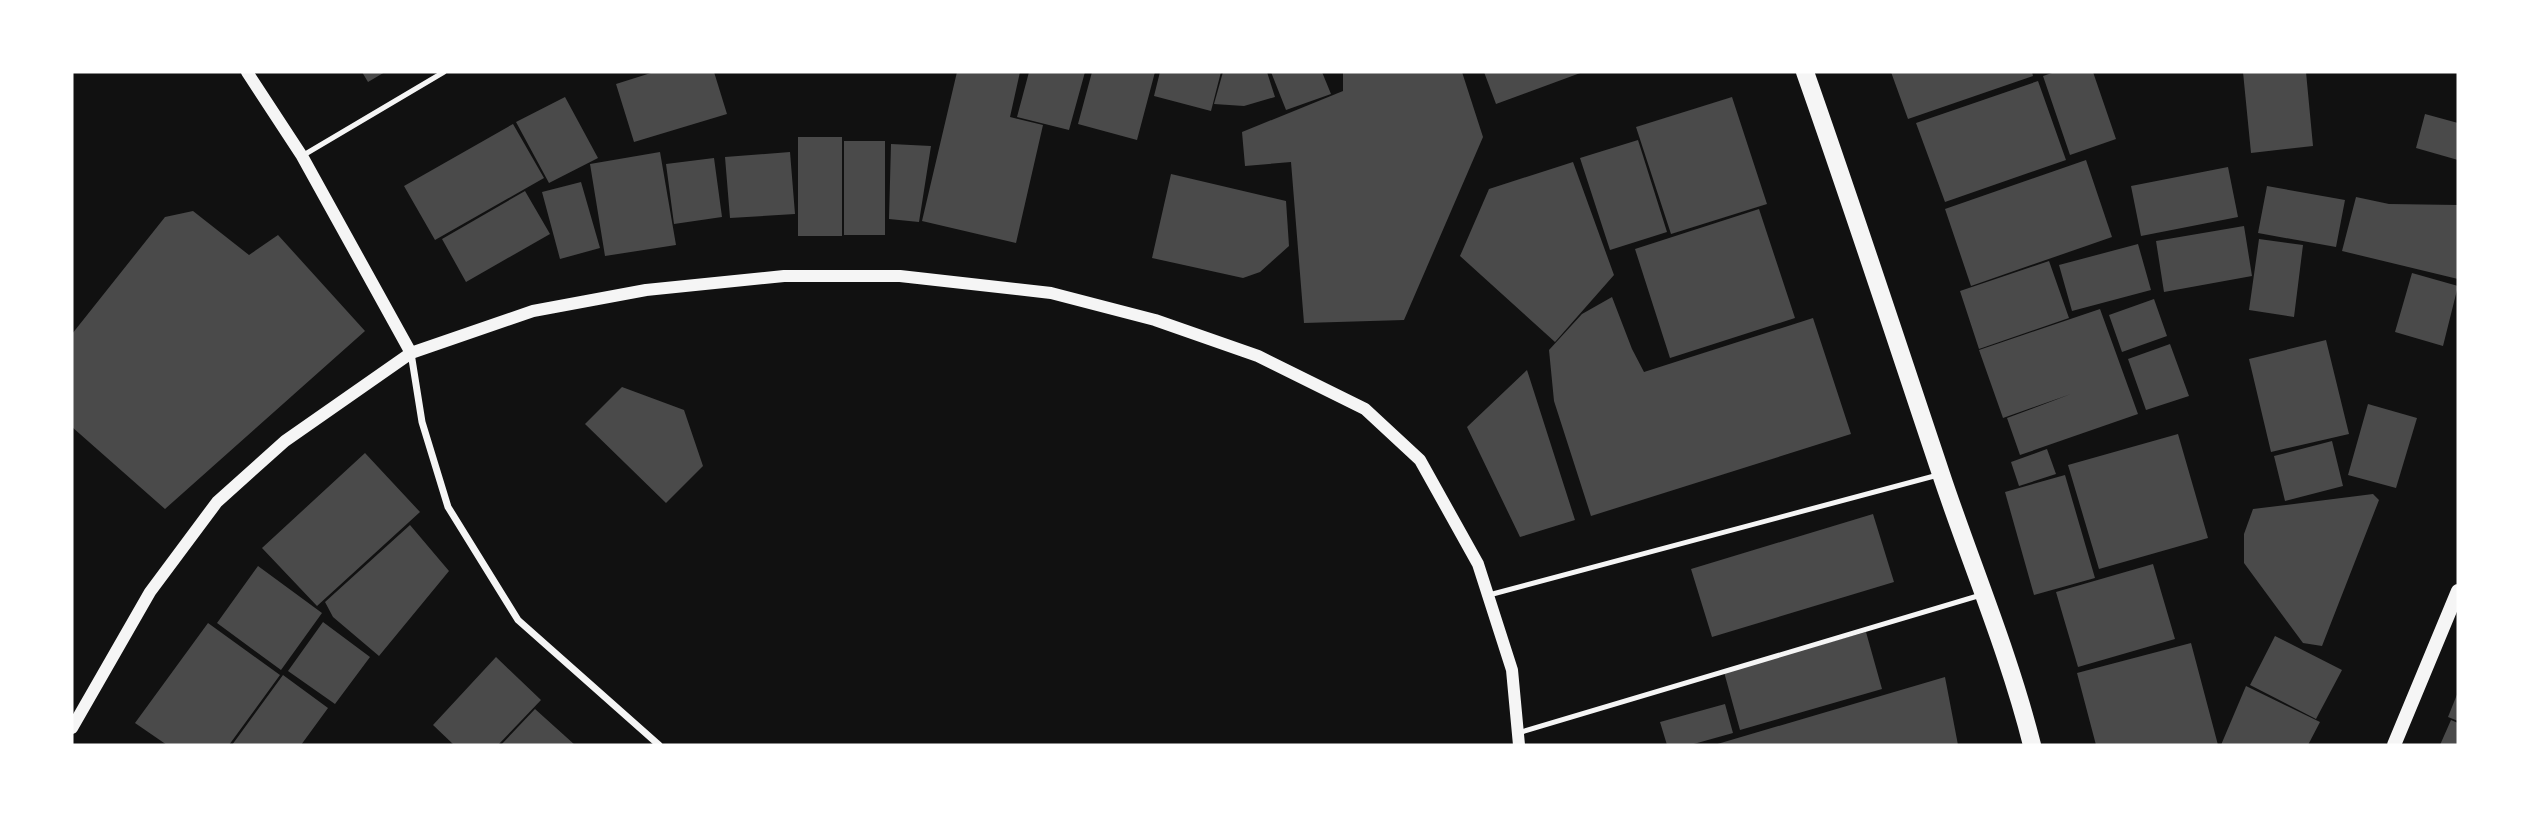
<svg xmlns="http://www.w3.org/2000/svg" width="2530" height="817" font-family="Karla,sans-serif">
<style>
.building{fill:#4a4a4a}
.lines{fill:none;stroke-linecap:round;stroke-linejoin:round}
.service{stroke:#f5f5f5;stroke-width:5}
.minor{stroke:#f5f5f5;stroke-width:7}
.tertiary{stroke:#f5f5f5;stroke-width:12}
.secondary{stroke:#f5f5f5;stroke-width:14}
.primary{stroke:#f5f5f5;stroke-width:18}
</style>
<rect width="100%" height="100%" fill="#111"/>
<!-- building -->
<path class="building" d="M362,72H385L368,82Z
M654,72H714L727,114L634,142L616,84Z
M957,72H1020L1010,117L1043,125L1016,243L922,221Z
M1029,72H1085L1069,130L1017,117Z
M1092,72H1155L1137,140L1078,124Z
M1160,72H1221L1211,111L1154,96Z
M1223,72H1267L1275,97L1244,106L1214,104Z
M1271,72H1322L1331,94L1286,110Z
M1343,72H1462L1483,137L1404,320L1304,323L1291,162L1245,166L1242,132L1343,91Z
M1484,72H1583L1496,104Z
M1891,72H2032L2033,76L1908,119Z
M2055,72H2093L2116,139L2070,155L2043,76Z
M2243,72H2306L2313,146L2251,153Z
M2038,81L2066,160L1945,202L1916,123Z
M565,97L598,158L549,183L516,122Z
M1732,97L1767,204L1671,234L1636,127Z
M2425,114L2458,123V160L2416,148Z
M513,124L544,178L435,240L404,186Z
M798,137H842V236H798Z
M1638,140L1667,232L1610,250L1580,158Z
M844,141H885V235H844Z
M891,144L931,146L919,222L889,219Z
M660,152L676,245L605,256L590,164Z
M790,152L795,214L730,218L725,157Z
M714,158L722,217L674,224L666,164Z
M2086,160L2112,237L1971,286L1945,209Z
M1573,162L1614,275L1555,342L1460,256L1489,189Z
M2228,167L2238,217L2141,236L2131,186Z
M1171,174L1286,201L1289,246L1260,272L1243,278L1152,258Z
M581,182L600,248L560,259L542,192Z
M2267,186L2345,200L2336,247L2258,233Z
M525,191L550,234L466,282L442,239Z
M2356,197L2389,204L2458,205V279L2342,251Z
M1759,209L1795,318L1670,358L1635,249Z
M193,211L249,255L278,235L365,331L165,509L72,427V334L165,217Z
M2244,226L2252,276L2164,292L2156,241Z
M2259,239L2303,245L2294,317L2249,310Z
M2138,244L2151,290L2072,311L2059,265Z
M2049,261L2069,318L1979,349L1960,291Z
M2412,273L2458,286L2443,346L2395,332Z
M1612,297L1632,349L1644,372L1813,318L1851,434L1591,516L1554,401L1549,350L1582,314Z
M2154,299L2167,336L2122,352L2109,315Z
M2100,309L2138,414L2020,455L2007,418L2071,394L2003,418L1979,350Z
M2326,340L2349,434L2271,452L2249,359Z
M2170,344L2189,396L2146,410L2128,359Z
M1527,370L1575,520L1520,537L1467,427Z
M622,387L684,410L703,466L666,503L585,424Z
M2368,404L2417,418L2396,488L2348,475Z
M2178,434L2208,538L2099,569L2068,465Z
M2332,441L2343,486L2285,501L2274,456Z
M2047,449L2056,474L2019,486L2011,462Z
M365,453L420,512L317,606L262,548Z
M2065,475L2095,578L2034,595L2005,492Z
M2373,494L2379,500L2322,646L2303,643L2244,563V534L2253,509Z
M1873,514L1894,582L1712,637L1691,569Z
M410,525L449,571L379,656L333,617L325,602Z
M2153,564L2175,639L2078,667L2056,592Z
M258,566L322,613L281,670L217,623Z
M323,622L370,657L335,704L288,671Z
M208,623L280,675L229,745H167L135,723Z
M1866,632L1882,689L1740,730L1724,672Z
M2275,636L2342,670L2316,719L2250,685Z
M2191,643L2218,745H2096L2077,673Z
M496,657L541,700L498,745H454L433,725Z
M283,675L328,708L301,745H232Z
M1945,677L1958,745H1714Z
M2246,686L2320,722L2308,745H2221Z
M2458,692V721L2448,717Z
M1725,704L1733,733L1690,745H1667L1660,722Z
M535,709L575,745H501Z
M2451,720L2458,723V745H2440Z"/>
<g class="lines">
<!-- service -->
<path class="service" d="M302,156L444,72
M1489,595L1938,475
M1518,733L1981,595"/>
<!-- minor -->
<path class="minor" d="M411,353L422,422L448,507L518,620L659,745"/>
<!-- tertiary -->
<path class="tertiary" d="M247,72L302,156L411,353
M72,728L150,592L217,502L285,441L411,353L533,311L646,290L784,276H900L1051,293L1155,320L1258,356L1365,409L1420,460L1478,564L1512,670L1519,745"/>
<!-- secondary -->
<path class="secondary" d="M2394,745L2458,591"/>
<!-- primary -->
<path class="primary" d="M1805,72C1852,205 1896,340 1941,474C1971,564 2009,653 2032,745"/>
</g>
<!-- border -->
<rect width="2530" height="817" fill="none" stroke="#ffffff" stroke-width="147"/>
</svg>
